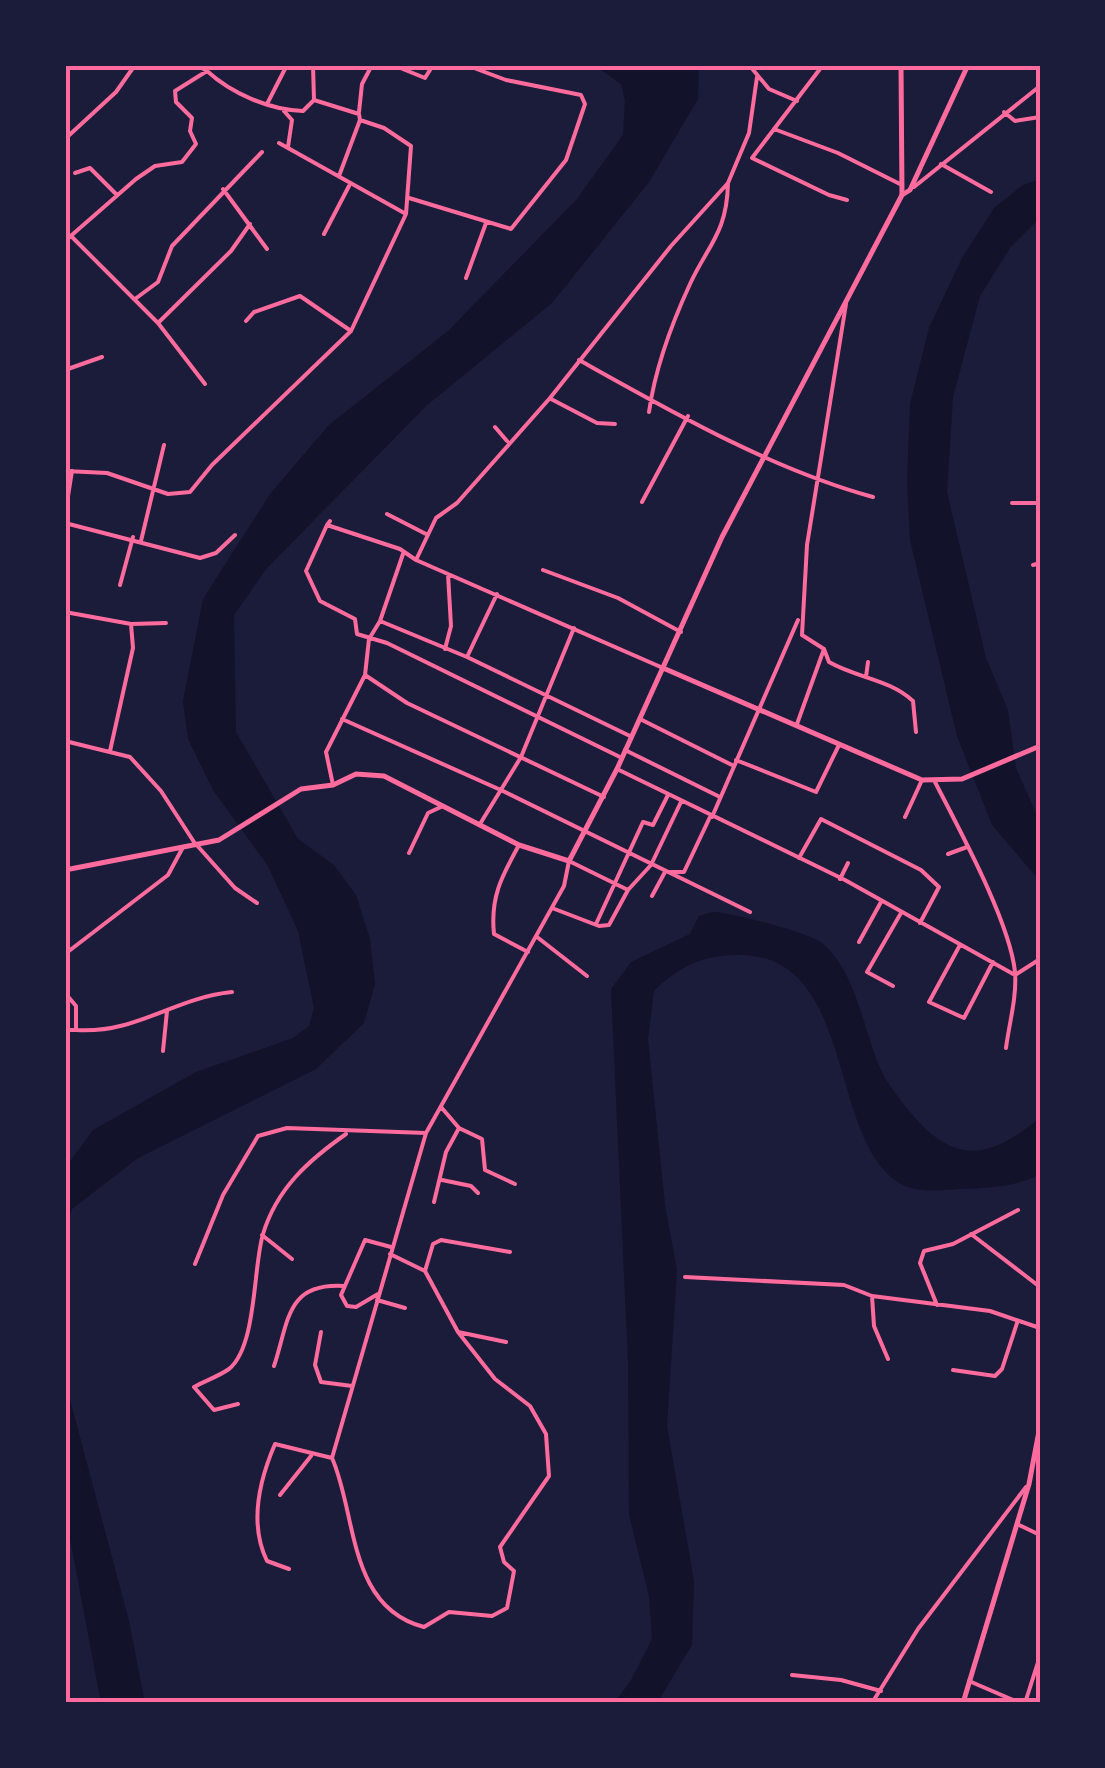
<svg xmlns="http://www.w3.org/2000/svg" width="1105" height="1768" font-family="'Zilla Slab',serif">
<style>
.water{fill:#12122b}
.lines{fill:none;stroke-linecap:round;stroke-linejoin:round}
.minor{stroke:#ff6b9d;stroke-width:4}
.tertiary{stroke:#ff6b9d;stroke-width:5}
.secondary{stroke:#ff6b9d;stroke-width:5}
.neatline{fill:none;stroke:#ff6b9d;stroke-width:4}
</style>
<rect width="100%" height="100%" fill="#1b1b3a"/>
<!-- water -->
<path class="water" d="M594,65H699L698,99L649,182L552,303L426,406L267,568L234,615L236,732L298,839L334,865L356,895L370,939L375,984L364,1023L316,1069L138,1158L72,1209L65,1229V1168L93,1130L196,1072L293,1038L309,1026L314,1008L298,931L268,866L213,790L188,739L183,701L203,599L270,494L329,425L448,331L577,199L623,135L625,100L621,84Z
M1040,179V218L1010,248L980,296L953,397L947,492L986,658L1008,710L1016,768L1040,822V881L992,825L957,736L910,540L907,481L910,404L929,328L962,258L994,208L1023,185Z
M713,912C730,912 810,933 822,943C856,971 863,1029 880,1068C887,1084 899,1098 910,1112C954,1165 988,1160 1040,1118V1174C1014,1188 987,1188 958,1189C941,1190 922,1193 905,1186C826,1148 859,958 742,955C705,954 680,965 654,991L648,1039L665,1205L677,1270L667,1426L694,1581L692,1645L657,1703H614L630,1682L652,1639L649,1596L629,1515L628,1362L611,989L631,962L690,934L699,916Z
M65,1381L129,1621L145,1703H101L65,1512Z"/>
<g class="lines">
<!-- minor -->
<path class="minor" d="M197,65L207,71L210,65
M393,65L425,78L433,65
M749,65L769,89L797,101
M823,65L752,158L829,195L847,200
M1035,65L1040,71
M267,104L287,65
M284,111L292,120L288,147
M359,112L362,84L372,65
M1004,112L1015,121L1040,117
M774,129L838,153L900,184
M65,139L116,92L135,65
M279,143L406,214
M941,164L991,192
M75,173L90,168L117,195
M339,176L360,120
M914,187L1040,86
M223,189L267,249
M409,198L511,229L566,160L585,104L581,95L506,80L466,65
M324,234L349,186
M71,236L158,323L205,384
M65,241L136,179L155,166L182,162L196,144L190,131L192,118L176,102L175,91L207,71C231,93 269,110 303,111L314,100L313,65
M466,278L486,223
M135,299L158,282L172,246L262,152
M846,304L807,545L802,635L824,649L829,662C857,678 889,679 913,701L916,732
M246,321L254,312L300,296L351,331
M158,323L231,251L250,224
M579,360C672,412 771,469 873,497
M65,370L102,357
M66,370L67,389
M551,399L597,423L615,424
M649,412C655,369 672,323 690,284C708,245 727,233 728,183
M495,427L507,441
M65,471L107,473L168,494L190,492L212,465L351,331L406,214L411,146L384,128L360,120L359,114L314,100
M642,502L688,416
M1012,503H1040
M387,514L426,534
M65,515L72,471
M330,521L327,525L400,549L416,560L663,668
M65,523L200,558L216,553L235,535
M327,525L306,571L320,601L355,619L357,634L387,643L622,758
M141,541L164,445
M416,560L436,518L457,503L550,398L671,246L728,183L749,133L757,77
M1033,565L1040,563
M543,570L618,598L681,632
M120,585L133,537
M65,612L131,624L166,623
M380,621L467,657L630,736
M65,629V648
M445,649L451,626L448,574
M467,657L497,594
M365,675L407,703L604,797
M866,677L868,662
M342,719L503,791L750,912
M640,719L732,765
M797,724L824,649
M65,741L130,757L161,791L194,842L235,888L257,903
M625,750L720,797
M110,751L133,648L131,624
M736,760L816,792L839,745
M617,769L845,880L1015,975
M935,782C959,829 1010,922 1015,972C1017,997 1009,1024 1006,1048
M333,785L326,752L365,675L369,639L380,621L403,554
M712,817L798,620
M905,817L922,780
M480,824L521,757L574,628
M519,845C502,876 490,897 494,934L528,952
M409,853L428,813L443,806
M948,854L967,847
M799,858L821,819L921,870L939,887L920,923
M669,872H684L710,817
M840,879L848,863
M652,896L665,872
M552,908L599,926L609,925L628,890L651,865L681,802
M596,924L643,822L653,825L668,795
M537,937L587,976
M859,942L881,902
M960,945L929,1002L964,1018L993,962
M65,954L168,875L182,849
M1015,975L1040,959
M893,986L867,972L901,913
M65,993L76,1006V1030H65
M76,1030C137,1034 173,998 232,992
M163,1051L167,1011
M441,1107L459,1128L482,1139L485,1170L515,1184
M442,1180L471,1186L478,1193
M434,1202L446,1152L459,1128
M971,1234L1040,1287
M262,1235L292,1259
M390,1254L425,1271L458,1332L495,1379L530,1406L546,1434L549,1476L500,1547L504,1562L514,1571L507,1608L492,1616L449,1612L424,1627C347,1607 357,1514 332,1458L426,1133L564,886L569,861L628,890
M195,1264L223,1195L258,1136L287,1128L426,1133
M425,1271L433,1244L441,1240L510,1252
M685,1277L844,1285L872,1296L990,1311L1040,1328
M378,1294L356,1307L347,1306L341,1295L365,1240L391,1247
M872,1296L874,1326L888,1359
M377,1300L405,1308
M937,1305L920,1263L924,1251L953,1244L1018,1210
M321,1332L315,1365L321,1382L352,1386
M458,1332L506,1342
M274,1366C289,1321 286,1283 343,1286
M953,1370L995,1376L1002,1369L1017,1323
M238,1404L214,1410L194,1387C205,1381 219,1376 229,1369C257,1346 253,1267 263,1234C277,1188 309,1160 346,1134
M280,1495L311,1456
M1017,1524L1040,1535
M289,1569L267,1561C249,1524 259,1481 275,1444L332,1458
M792,1675L841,1680L881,1691
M969,1681L1020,1703
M775,1703H777
M872,1703L918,1629L1026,1487
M1025,1703L1040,1656"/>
<!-- tertiary -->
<path class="tertiary" d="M901,65L902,195
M663,668L922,780L962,779L1040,746
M963,1703L1029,1484L1040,1426"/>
<!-- secondary -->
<path class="secondary" d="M65,870L219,840L301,789L333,785L356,774L384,776L519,845L569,861L617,769L722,537L902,195L910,190L968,65"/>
</g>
<!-- border -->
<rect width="1105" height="1768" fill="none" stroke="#1b1b3a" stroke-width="135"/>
<rect x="68" y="68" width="970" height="1632" class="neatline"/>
</svg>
